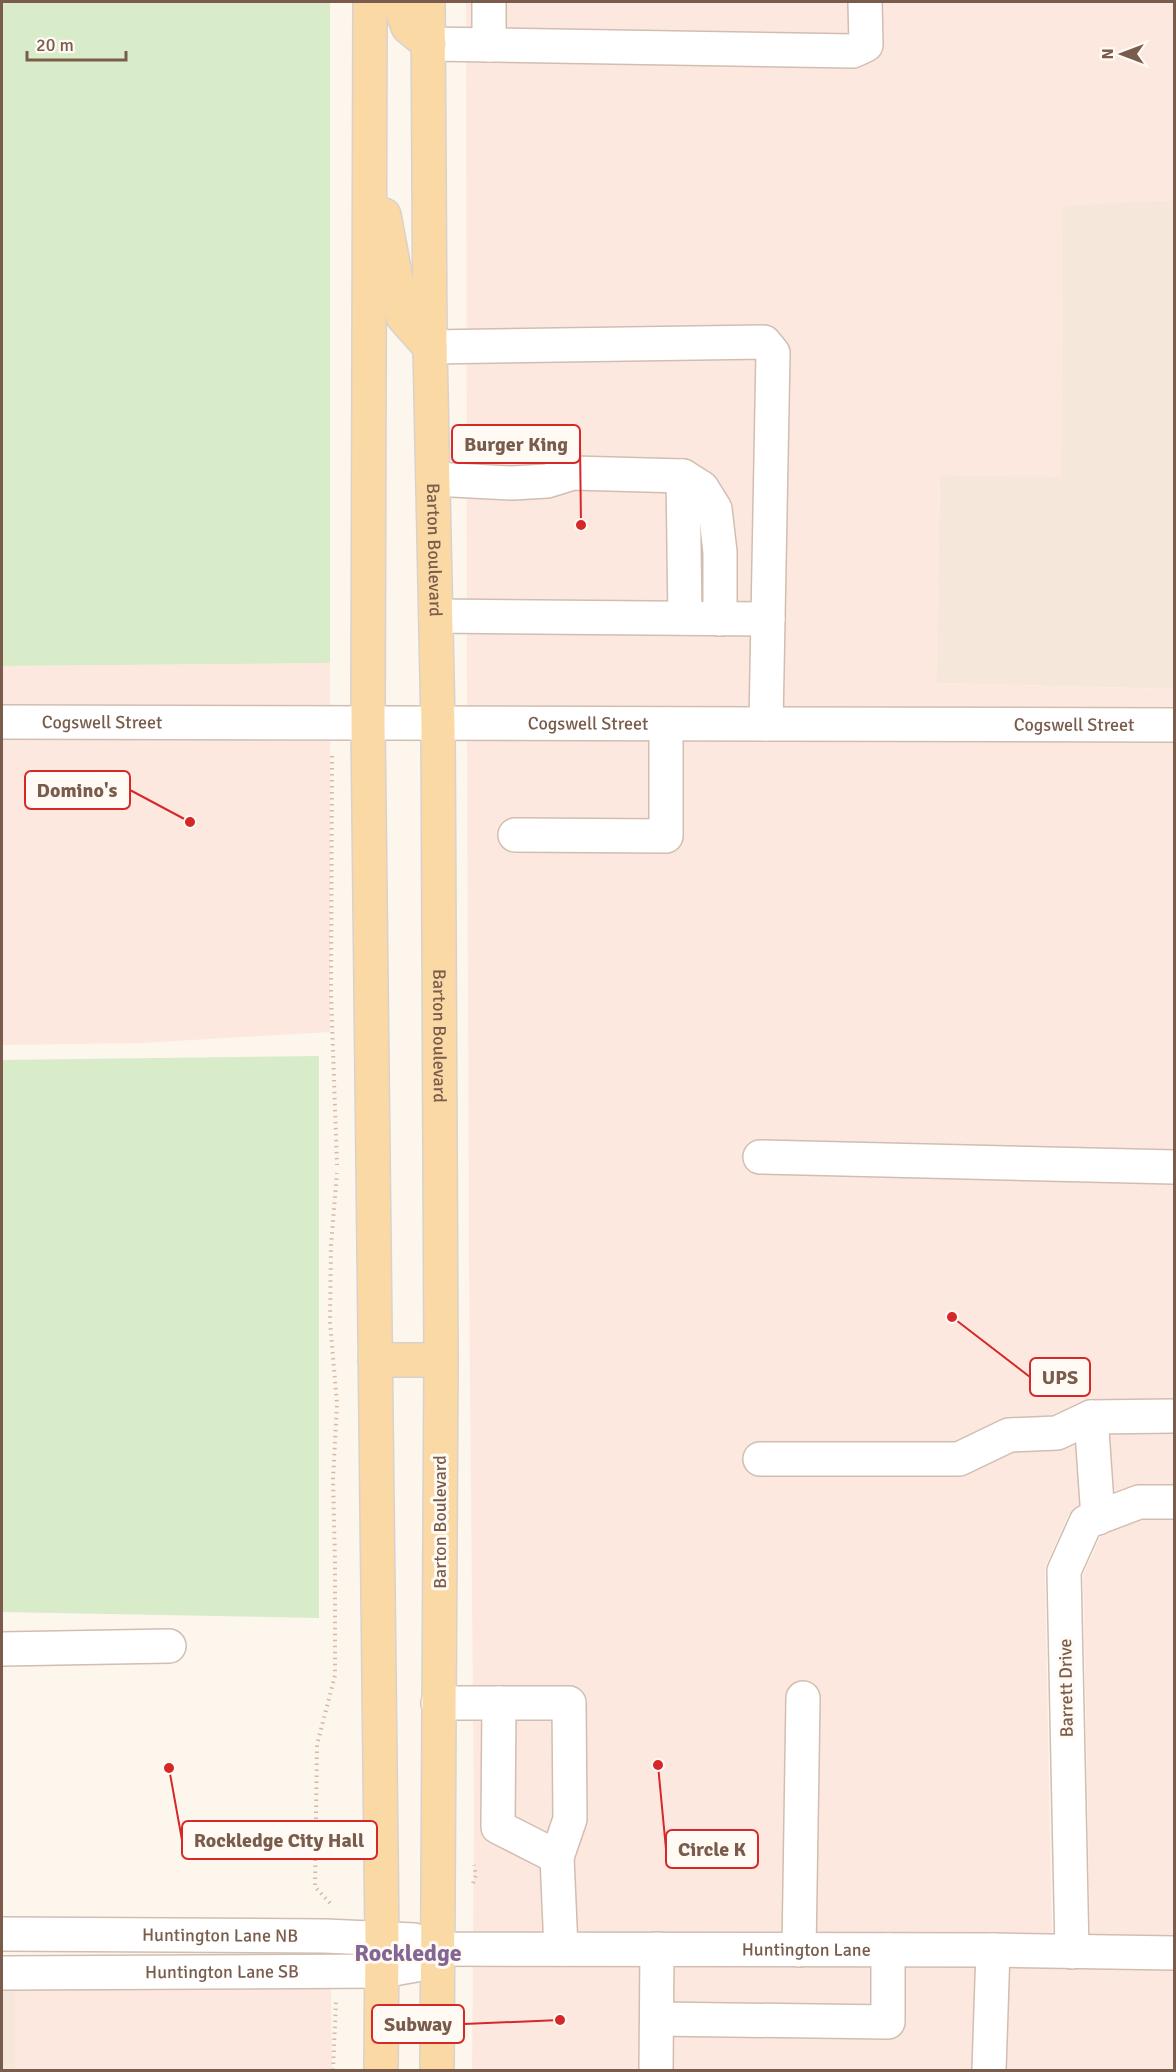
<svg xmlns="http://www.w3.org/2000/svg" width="1176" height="2072" font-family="Signika,sans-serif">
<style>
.residential{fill:#f5e8da}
.commercial{fill:#fde8e0}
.green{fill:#d8ecc9}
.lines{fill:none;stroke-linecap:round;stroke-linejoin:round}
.minor-casing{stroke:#d1beb0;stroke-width:36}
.major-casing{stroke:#dad1cd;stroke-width:36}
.path{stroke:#d9b8a5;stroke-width:4;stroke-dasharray:1.5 4.5;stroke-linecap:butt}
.minor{stroke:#fff;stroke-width:33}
.major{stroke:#fbd9a5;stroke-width:33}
.labels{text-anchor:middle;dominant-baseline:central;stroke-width:6;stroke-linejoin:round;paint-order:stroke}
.street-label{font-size:18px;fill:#7a5c4d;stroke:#fffaf3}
.district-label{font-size:24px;font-weight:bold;fill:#846695;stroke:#fffaf3}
.leader{fill:none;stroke:#d62828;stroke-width:2}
.callout-dot{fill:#d62828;stroke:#fffaf3;stroke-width:2}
.callout{fill:#fffaf3;stroke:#d62828;stroke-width:2}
.callout-label{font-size:20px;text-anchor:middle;font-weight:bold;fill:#7a5c4d}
</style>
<rect width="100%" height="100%" fill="#fdf6ec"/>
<!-- residential -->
<path class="residential" d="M1174,200V689L936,683L940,475L1061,476L1062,205Z
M2,1990H15V2070H2Z"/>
<!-- commercial -->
<path class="commercial" d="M466,2H1174V200L1062,206L1061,477L940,475L936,683L1174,689V708H467Z
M330,663V708L2,706V666Z
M2,739L330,741V1032L141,1043L2,1045Z
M467,741L1174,742V1485L1132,1486L1078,1507L1068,1516L1046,1565L1045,1572L1052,1934L473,1932L474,1817L469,1275Z
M1143,1519H1174V1936L1090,1935L1083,1575L1101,1535Z
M473,1966L993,1967L1174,1970V2070H472Z
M331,1989L332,2070H15V1990Z"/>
<!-- green -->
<path class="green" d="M2,2H330V663L2,666Z
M319,1056V1618L2,1612V1060Z"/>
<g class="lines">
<!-- minor casing -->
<g class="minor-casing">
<g id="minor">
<path d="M489,2V45"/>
<path d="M429,44L853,51L866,45L865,2"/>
<path d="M430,347L764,342L773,353L766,724"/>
<path d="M683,476L685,618"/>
<path d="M433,479L512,483L547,481L573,473L683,476L702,488L715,509L720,552V619"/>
<path d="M436,616L768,619"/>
<path id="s1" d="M2,722L1174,725"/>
<path d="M515,835L666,836V724"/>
<path d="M760,1157L1174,1167"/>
<path d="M1091,1417L1098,1518"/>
<path d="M760,1459H959L1009,1435L1057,1433L1091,1417L1174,1416"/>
<path d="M2,1649L169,1646"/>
<path d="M438,1703H569L570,1819L557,1857L561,1949"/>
<path d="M499,1703L498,1827L557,1857"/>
<path id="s2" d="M2,1934L325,1936L414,1940L437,1949L993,1950L1174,1953"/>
<path d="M799,1950L803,1698"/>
<path d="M1072,1952L1064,1571L1086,1522L1139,1502H1174"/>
<path id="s3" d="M2,1973L382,1971L416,1965L437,1949"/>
<path d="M657,2019L888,2022V1950"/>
<path d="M656,2070L657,1949"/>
<path d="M989,2070L993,1950"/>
</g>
</g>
<!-- major casing -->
<g class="major-casing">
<g id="major">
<path d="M370,2L368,725L382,1939L381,2070"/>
<path d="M399,2L408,27L429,44"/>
<path id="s4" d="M428,2L430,347L438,725L441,1360L437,2070"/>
<path d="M384,215L403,317L430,347"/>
<path d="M375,1360H441"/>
</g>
</g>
<!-- path -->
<path class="path" d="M332,756L331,993L337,1165
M473,1883L476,1875L474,1865
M330,1903L315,1887L317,1745L335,1675V1562L333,1479L337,1404L330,1322L331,1245L337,1173
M333,2070L336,2002"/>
<!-- minor -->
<use href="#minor" class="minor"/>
<!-- major -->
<use href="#major" class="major"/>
</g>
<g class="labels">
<!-- street labels -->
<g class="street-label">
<text stroke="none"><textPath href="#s4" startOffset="548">Barton Boulevard</textPath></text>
<text stroke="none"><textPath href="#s1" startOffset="100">Cogswell Street</textPath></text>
<text stroke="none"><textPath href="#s1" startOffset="586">Cogswell Street</textPath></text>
<text stroke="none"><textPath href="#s1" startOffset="1072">Cogswell Street</textPath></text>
<text stroke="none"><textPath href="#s4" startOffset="1034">Barton Boulevard</textPath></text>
<text transform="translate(440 1522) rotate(-90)">Barton Boulevard</text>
<text transform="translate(1066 1688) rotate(-91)">Barrett Drive</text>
<text stroke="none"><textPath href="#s2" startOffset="218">Huntington Lane NB</textPath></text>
<text stroke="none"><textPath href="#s2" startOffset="806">Huntington Lane</textPath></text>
<text stroke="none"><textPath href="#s3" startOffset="220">Huntington Lane SB</textPath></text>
</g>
<!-- district labels -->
<g class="district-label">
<text x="408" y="1953">Rockledge</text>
</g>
</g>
<!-- callouts -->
<path class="leader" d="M581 525L580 444M190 822L130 790M952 1317L1030 1377M169 1768L182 1840M658 1765L666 1849M560 2020L464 2024"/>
<g class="callout-dot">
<circle cx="581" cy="525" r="6"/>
<circle cx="190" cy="822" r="6"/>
<circle cx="952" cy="1317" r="6"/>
<circle cx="169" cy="1768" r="6"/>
<circle cx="658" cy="1765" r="6"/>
<circle cx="560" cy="2020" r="6"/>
</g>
<g class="callout">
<rect x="452" y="425" width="128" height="38" rx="6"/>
<rect x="25" y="771" width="105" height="38" rx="6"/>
<rect x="1030" y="1358" width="60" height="38" rx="6"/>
<rect x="182" y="1821" width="195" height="38" rx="6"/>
<rect x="666" y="1830" width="92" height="38" rx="6"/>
<rect x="372" y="2005" width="92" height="38" rx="6"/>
</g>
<g class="callout-label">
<text x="516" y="451">Burger King</text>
<text x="77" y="797">Domino's</text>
<text x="1060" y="1384">UPS</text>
<text x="279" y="1847">Rockledge City Hall</text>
<text x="712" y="1856">Circle K</text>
<text x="418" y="2031">Subway</text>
</g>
<!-- border -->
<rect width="1176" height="2072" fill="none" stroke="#7a5c4d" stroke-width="6"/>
<!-- north arrow -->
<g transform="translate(1122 54) rotate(270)" stroke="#fffaf3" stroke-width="4.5" paint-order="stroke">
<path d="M0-4.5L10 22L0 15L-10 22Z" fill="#7a5c4d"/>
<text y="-9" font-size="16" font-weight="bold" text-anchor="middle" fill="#7a5c4d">N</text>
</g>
<!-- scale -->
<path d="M27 51v9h99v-9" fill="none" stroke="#7a5c4d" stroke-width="3"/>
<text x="36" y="51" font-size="18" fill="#7a5c4d" stroke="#fffaf3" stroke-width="4.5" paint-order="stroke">20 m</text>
</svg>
